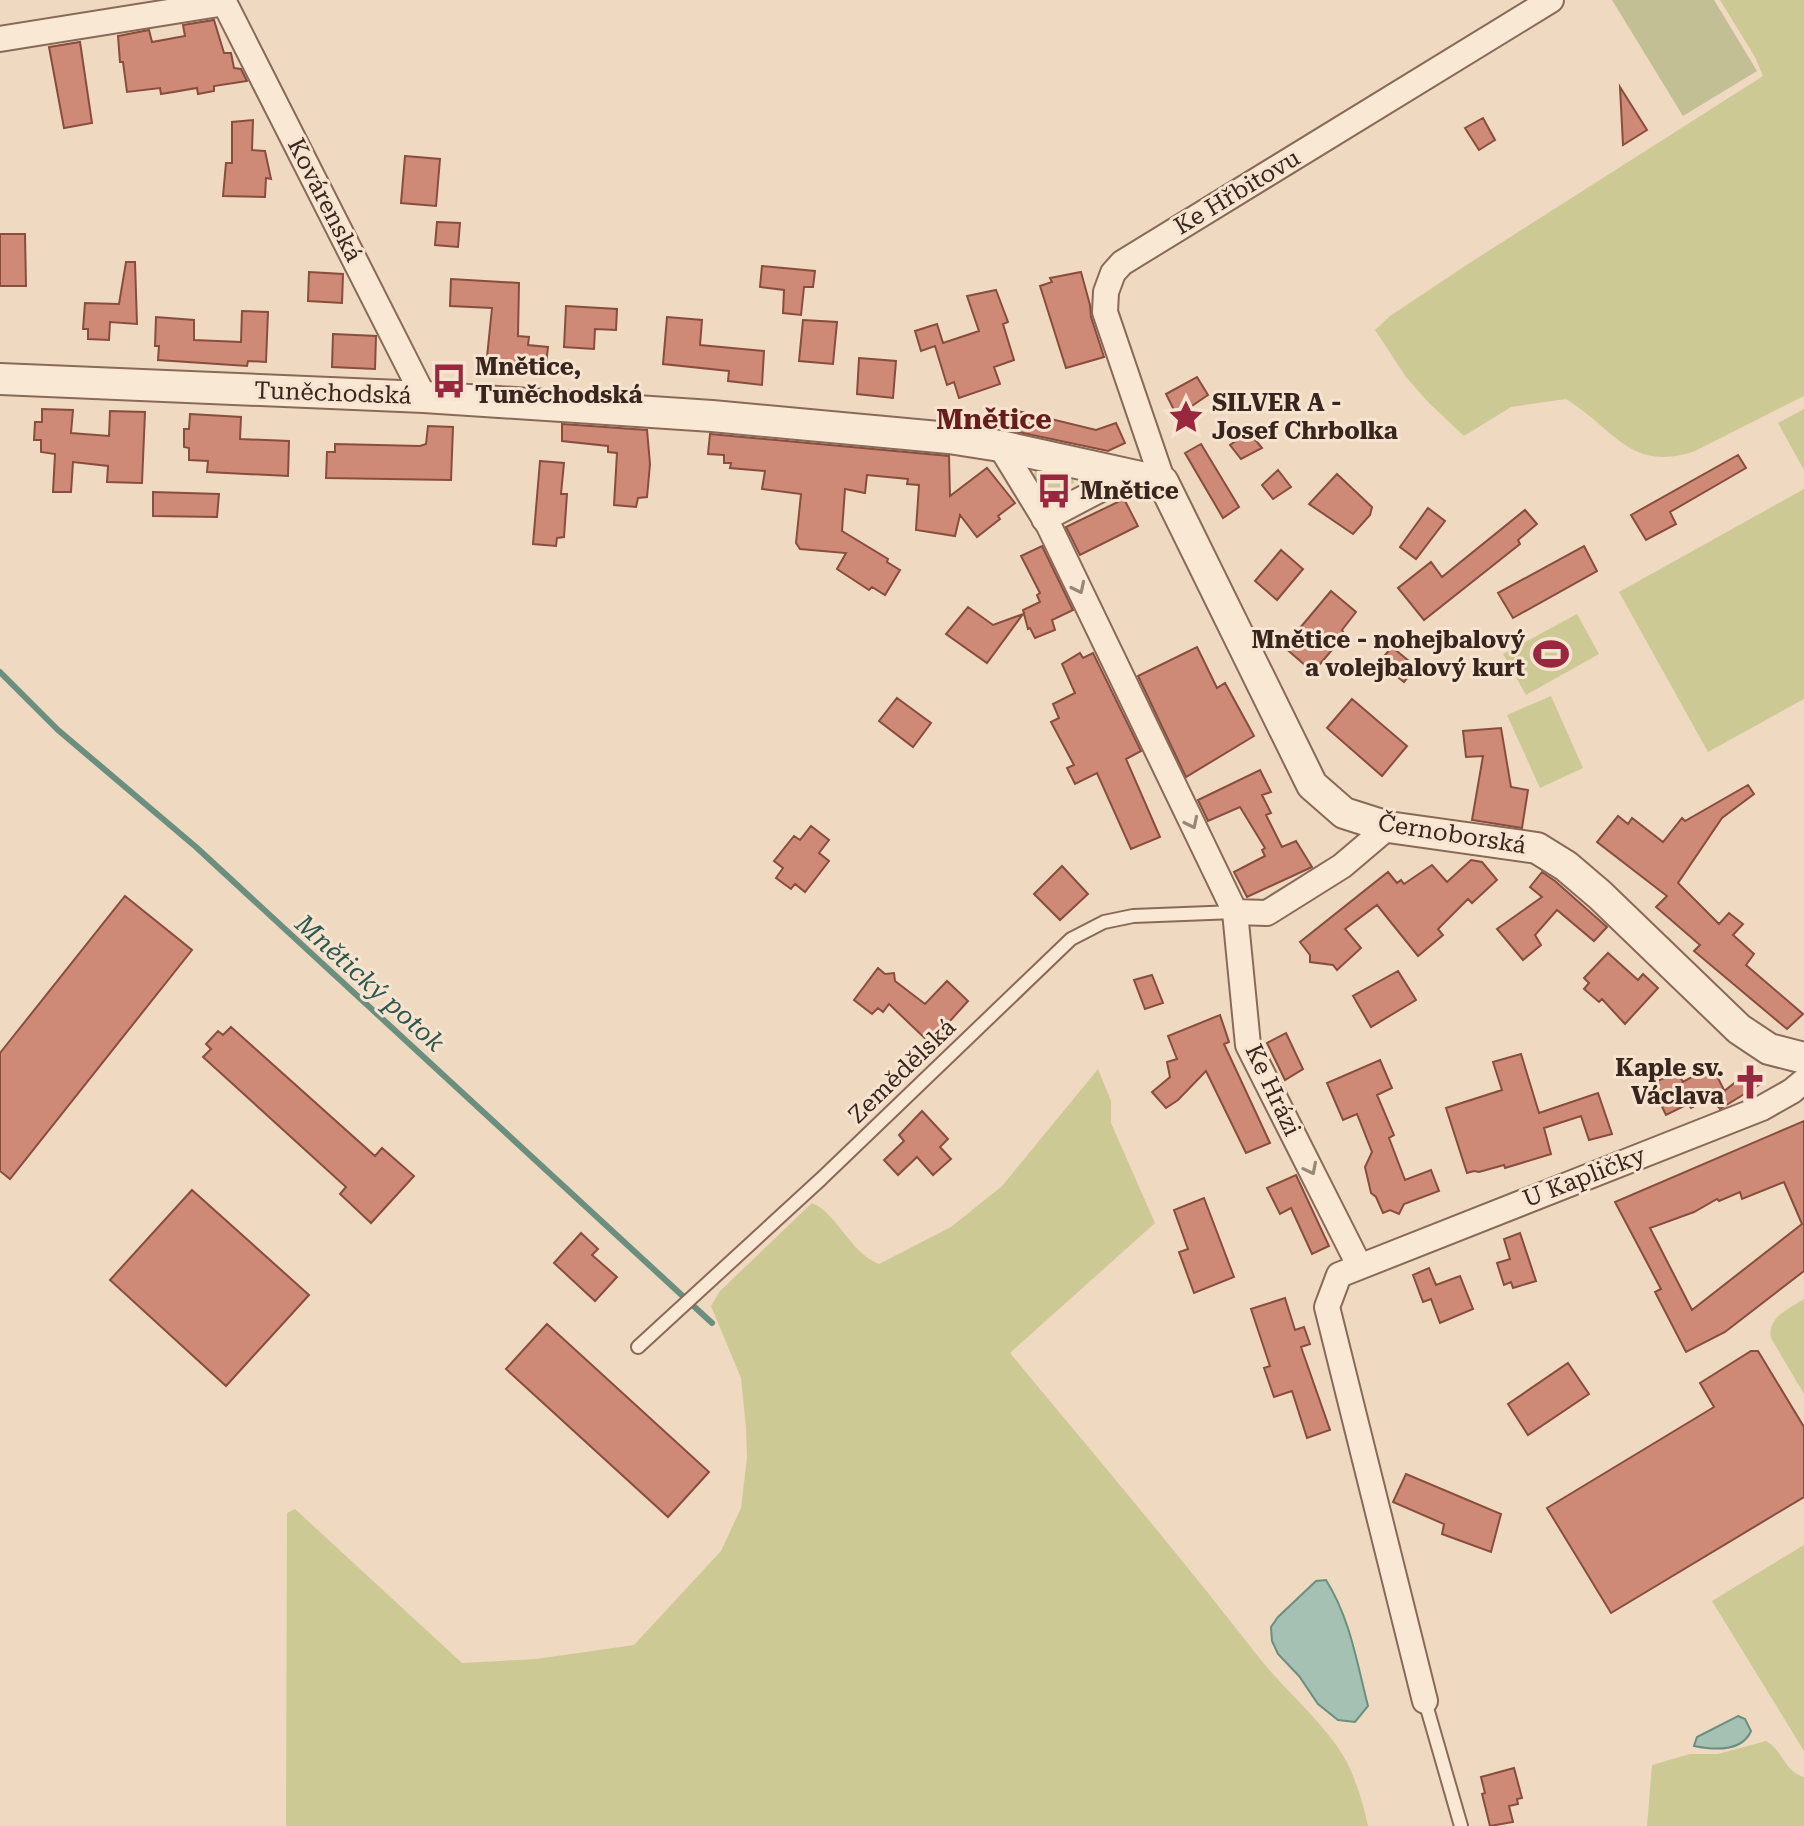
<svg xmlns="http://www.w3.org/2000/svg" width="1804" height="1826" font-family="'Roboto Serif',serif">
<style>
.green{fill:#cdc995}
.cemetery{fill:#c2bf94}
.water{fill:#a4c1b3;stroke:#6b8f7f;stroke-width:2}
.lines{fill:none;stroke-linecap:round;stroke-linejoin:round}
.stream{stroke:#6b8f7f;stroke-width:6}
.building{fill:#ce8a76;stroke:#884d3d;stroke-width:2;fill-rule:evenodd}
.service-casing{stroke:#896958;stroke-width:16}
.minor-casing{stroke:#896958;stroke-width:28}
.tertiary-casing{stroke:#896958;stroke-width:34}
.service{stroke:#f9e8d4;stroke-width:12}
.minor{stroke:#f9e8d4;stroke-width:24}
.tertiary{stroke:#f9e8d4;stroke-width:30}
.oneway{stroke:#988678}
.labels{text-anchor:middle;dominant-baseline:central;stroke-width:6;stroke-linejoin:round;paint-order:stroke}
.street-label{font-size:24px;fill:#38251d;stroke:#f6e4d1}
.poi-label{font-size:24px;font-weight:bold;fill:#38251d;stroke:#f6e4d1;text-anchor:start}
.water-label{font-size:26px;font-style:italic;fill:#2c584d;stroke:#f6e4d1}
.quarter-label{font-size:28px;font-weight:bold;fill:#661d1b;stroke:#f6e4d1}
</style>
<rect width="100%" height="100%" fill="#efd9c1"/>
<!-- green -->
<path class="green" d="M1720,0H1804V396L1695,451C1630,473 1615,429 1566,399L1511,407L1464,436L1428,402L1406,377L1375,330L1390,316L1468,264L1763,76L1755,57Z
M1804,409V470L1778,423Z
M1042,467L1073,477L1074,483L1044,498L1033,475L1036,470Z
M1804,489V699L1708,752L1619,592Z
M1577,614L1599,654L1526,695L1503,654Z
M1551,696L1583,768L1540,788L1507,715Z
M1098,1069L1111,1101V1123L1155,1223L1010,1353C1093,1453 1177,1552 1257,1655C1284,1690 1321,1719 1344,1757C1356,1778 1363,1803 1368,1826H286L287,1513L295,1509L462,1663L536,1659L634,1645L721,1551L741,1508L747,1458L746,1428L741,1378L711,1306L720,1291L812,1203C839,1215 849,1252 879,1264L951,1227L1002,1186Z
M1804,1299V1394L1771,1338C1767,1317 1789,1309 1804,1299Z
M1804,1545V1751L1712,1601Z
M1766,1741C1784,1751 1783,1770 1804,1777V1826H1647L1652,1765L1690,1754H1718Z"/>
<!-- cemetery -->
<path class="cemetery" d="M1612,0H1714L1757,71L1683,116Z"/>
<!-- water -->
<path class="water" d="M1326,1580C1350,1618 1357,1663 1368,1706L1355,1722L1338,1720L1318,1704L1299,1676L1278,1654L1272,1641L1271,1627L1278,1617L1316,1581Z
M1738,1716L1745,1719L1751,1731C1742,1752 1714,1750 1694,1746L1697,1737Z"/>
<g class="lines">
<!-- stream -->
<path class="stream" d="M0,672L58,730L196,847L712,1323"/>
</g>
<!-- building -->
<path class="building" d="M214,20L224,53H231L234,68L241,69L247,81L214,86V91L198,94L197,88L161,94L160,88L127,92L123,62H120L118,36L149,30L152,42L185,36L183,25Z
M80,42L92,123L64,128L49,47Z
M1620,87L1647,130L1623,145Z
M1483,118L1495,140L1479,150L1465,128Z
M253,120L252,150L265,151L271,179L266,178L265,197L223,196L226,163H232V122Z
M405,156L440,159L436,206L401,203Z
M437,222L460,223L458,247L435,245Z
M0,234H25L26,286H0Z
M126,262H135L137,324L110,322L109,340L88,339V329H83L85,303L119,304Z
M762,266L815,271L813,287H804L801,315L783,313L784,290L760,287Z
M309,272L343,274L342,303L308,301Z
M1081,272L1090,305L1091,317L1104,357L1066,368L1040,286L1052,282L1050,278Z
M451,279L519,283L518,336L529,337L528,345L548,347L546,364L543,366L542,375L486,367L492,308L450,306Z
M996,290L1008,322L1003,324L1014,360L994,367L1000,384L959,398L954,382L947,385L935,346L921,351L915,331L937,324L943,343L979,331L967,296Z
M566,306L617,309L616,330L595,329L594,349L564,347Z
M242,311L268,312L266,362L248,361L247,366L158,360L159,346H155L156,317L194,320V340L241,342Z
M667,317L702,320L700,345L764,351L762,385L728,381L729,371L663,364Z
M803,320L837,322L833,364L799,361Z
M333,334L376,336L375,369L332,367Z
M859,358L896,361L893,398L857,394Z
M1197,377L1208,395L1177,416L1166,394Z
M42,409L73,410L71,433L109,436L110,411L145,412L142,483L107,482L108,466L73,462L71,492H53L55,454L41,452V440H34L35,422H42Z
M1018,411L1096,430L1116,423L1125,443L1108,451L1014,431Z
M190,414L241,417L240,439L289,441L288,476L207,472L208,461L189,460V448L184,447V429H189Z
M562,424L647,430L650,464L647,497L638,498L636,507L614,505L617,453L608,452V446L562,441Z
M428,426L453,427L451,480L326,478L327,452H335V444L420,446L426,444Z
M1249,432L1262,448L1241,459L1230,445Z
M710,434L949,456L950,496L987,468L1015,503L998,516L1000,519L977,537L960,515L955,536L916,530L919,485L907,484L908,479L867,475L865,493L845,489L842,531L888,559L887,562L900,570L885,595L872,587L869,590L837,569L846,553L800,549L796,543L801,494L762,489L765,471L730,468L731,463H724V455L708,454Z
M1201,444L1239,507L1223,518L1185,453Z
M1738,455L1746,468L1670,512L1676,524L1646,540L1631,515Z
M540,461L564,463L561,494H567L564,537L557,538L556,546L533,544Z
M1278,470L1291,487L1273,499L1262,485Z
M1337,474L1372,507L1370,515L1353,534L1309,504Z
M153,492L219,494L217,517L153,516Z
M1124,499L1138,526L1080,555L1066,527Z
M1428,508L1445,521L1416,559L1400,547Z
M1525,510L1537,524L1518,540L1520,544L1424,620L1398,588L1431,562L1442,577Z
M1042,546L1073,610L1052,620L1055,630L1035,638L1030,628L1028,629L1023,610L1040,602L1037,595L1040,593L1021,556Z
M1584,546L1597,571L1513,618L1498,593Z
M1281,550L1303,569L1277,600L1255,581Z
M1331,591L1356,612L1342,630L1345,635L1313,672L1284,647Z
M968,607L993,625L1023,614L987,663L946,634Z
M1197,647L1217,688L1225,683L1254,736L1186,777L1138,676Z
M1392,647L1416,667L1404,682L1379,662Z
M1080,653L1083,658L1093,653L1141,751L1126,759L1160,837L1131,849L1097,773L1075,784L1067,768L1074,765L1051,722L1059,718L1053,704L1075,693L1062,664Z
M897,698L931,723L913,747L879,721Z
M1352,699L1407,746L1382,776L1327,728Z
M1501,728L1511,787L1528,790L1522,828L1472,820L1483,756L1466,757L1463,731Z
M1260,770L1271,792L1262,795L1271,813L1266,815L1282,847L1296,841L1312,867L1247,897L1234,872L1265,856L1262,850L1265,848L1240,807L1208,821L1198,800Z
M1748,785L1754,794L1722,818L1678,883L1719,924L1729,913L1743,924L1733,935L1754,954L1746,965L1803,1014L1787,1029L1694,951L1700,945L1656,907L1667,896L1597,842L1618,816L1628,824L1632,818L1663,842L1682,818L1685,821Z
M811,826L829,840L819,853L829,861L805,892L795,884L791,889L776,878L783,868L774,861L794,836L800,840Z
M1471,860L1482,862L1497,880L1472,903L1468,899L1438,929L1443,935L1418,956L1377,905L1345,929L1361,948L1337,970L1333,965L1310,962V955L1300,942L1388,872L1397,883L1401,880L1404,884L1432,865L1447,882Z
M1062,866L1088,894L1060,920L1034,894Z
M1542,872L1555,881L1607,927L1594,941L1557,910L1535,935L1541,945L1523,960L1497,929L1542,897L1530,887Z
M125,896L192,950L10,1179L0,1171V1053Z
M1608,953L1638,980L1643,974L1658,988L1625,1024L1602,999L1599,1002L1584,989L1589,983L1584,978Z
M878,968L885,974L894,973L895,981L925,1004L947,981L968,1001L941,1031L944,1034L933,1046L889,1004L883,1012L878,1008L872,1014L854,1000Z
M1398,971L1416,1000L1371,1027L1353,996Z
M1152,975L1163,1003L1145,1009L1134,980Z
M1220,1015L1229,1042L1224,1044L1270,1143L1246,1153L1206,1071L1178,1100L1166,1108L1152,1092L1170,1077L1167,1062L1177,1059L1168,1036Z
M231,1027L375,1156L382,1148L414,1176L371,1223L340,1194L346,1187L203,1057L211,1049L206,1044L218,1031L223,1035Z
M1286,1033L1303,1069L1285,1080L1267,1043Z
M1521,1054L1539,1113L1598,1093L1612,1134L1589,1140L1581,1116L1544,1128L1551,1154L1505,1168L1504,1165L1479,1172L1474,1171L1467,1173L1446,1108L1502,1090L1493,1062Z
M1380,1060L1392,1088L1377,1095L1394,1135L1389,1138L1405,1180L1431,1170L1439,1191L1404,1204L1399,1214L1390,1210L1383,1213L1376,1197L1371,1193L1365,1167L1372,1152L1357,1114L1343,1120L1327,1083Z
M1712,1066L1724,1090L1691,1108L1688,1104L1666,1115L1651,1084L1677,1072L1683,1082Z
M1752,1069L1762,1083L1720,1109L1713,1100Z
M922,1111L948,1139L940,1147L951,1159L933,1175L917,1157L898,1175L884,1160L904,1141L899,1135Z
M1804,1121V1271L1725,1332L1686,1352L1655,1292L1661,1289L1615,1202ZM1784,1182L1802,1224L1692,1310L1650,1228L1694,1212L1717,1199L1719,1201L1740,1192L1742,1199Z
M1296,1175L1329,1246L1312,1254L1291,1208L1280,1214L1267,1188Z
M192,1190L309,1295L226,1386L110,1280Z
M1204,1198L1234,1277L1194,1293L1179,1252L1188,1249L1174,1210Z
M581,1233L598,1249L592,1255L617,1277L595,1301L554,1263Z
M1520,1233L1536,1281L1513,1288L1511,1282L1504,1285L1497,1263L1510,1259L1504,1239Z
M1429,1268L1436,1285L1460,1276L1473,1309L1440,1323L1431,1299L1423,1302L1413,1275Z
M1285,1298L1295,1330L1304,1327L1310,1344L1301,1347L1330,1430L1307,1438L1292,1391L1274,1397L1264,1368L1270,1366L1251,1309Z
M547,1324L709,1472L668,1517L506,1369Z
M1751,1351H1758L1804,1427V1497L1611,1613L1547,1508L1714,1407L1700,1383Z
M1568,1363L1589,1394L1528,1435L1508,1404Z
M1406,1474L1501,1514L1491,1552L1442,1534L1444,1524L1393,1502Z
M1514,1768L1522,1798L1517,1799L1518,1804L1509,1806L1513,1822L1490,1826L1482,1794L1485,1793L1481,1777Z"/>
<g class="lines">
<!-- service casing -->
<g class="service-casing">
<path id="service" d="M638,1347L821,1179L1071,939L1104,922L1133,916L1235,912
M1425,1701L1461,1826"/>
</g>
<!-- minor casing -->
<g class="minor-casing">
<path id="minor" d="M223,0L424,397
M0,39L225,3
M1000,446L1049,526L1235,912L1248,1045L1359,1265
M1163,482L1105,312L1106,292L1113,273L1122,263L1551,0
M1044,519L1128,475
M1235,912L1267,913L1342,866L1388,827
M1425,1701L1327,1307L1339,1275L1762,1108L1792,1091L1804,1081"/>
</g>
<!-- tertiary casing -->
<g class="tertiary-casing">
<path id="tertiary" d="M0,379L424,397L712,416L949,438L1000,446L1163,482L1312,785L1344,813L1388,827L1537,848L1566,866L1600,895L1739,1029L1769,1049L1804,1058"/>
</g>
<!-- service -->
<use href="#service" class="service"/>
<!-- minor -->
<use href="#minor" class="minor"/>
<!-- tertiary -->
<use href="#tertiary" class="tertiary"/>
</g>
<!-- one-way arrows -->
<defs><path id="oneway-chevron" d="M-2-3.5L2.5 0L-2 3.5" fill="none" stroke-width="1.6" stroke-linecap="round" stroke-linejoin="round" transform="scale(2)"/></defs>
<g class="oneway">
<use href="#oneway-chevron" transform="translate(1079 588) rotate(64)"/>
<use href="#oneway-chevron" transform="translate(1192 823) rotate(64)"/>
<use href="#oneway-chevron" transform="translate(1311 1169) rotate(63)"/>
</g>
<!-- icons -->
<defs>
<g id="bus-bare" transform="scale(2.76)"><path d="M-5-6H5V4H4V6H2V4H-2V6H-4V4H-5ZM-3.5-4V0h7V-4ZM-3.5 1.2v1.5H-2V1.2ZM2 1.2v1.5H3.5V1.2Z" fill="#99273d" stroke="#f6e4d1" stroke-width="2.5" paint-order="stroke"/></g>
<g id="sight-bare" transform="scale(2.76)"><path d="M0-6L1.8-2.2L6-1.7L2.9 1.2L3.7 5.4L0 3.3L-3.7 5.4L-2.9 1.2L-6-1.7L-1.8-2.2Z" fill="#99273d" stroke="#f6e4d1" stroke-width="2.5" paint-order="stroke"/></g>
<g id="stadium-bare" transform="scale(2.76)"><path d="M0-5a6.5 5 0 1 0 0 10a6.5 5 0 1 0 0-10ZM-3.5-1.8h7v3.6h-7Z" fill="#99273d" stroke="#f6e4d1" stroke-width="2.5" paint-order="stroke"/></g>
<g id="church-bare" transform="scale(2.76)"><path d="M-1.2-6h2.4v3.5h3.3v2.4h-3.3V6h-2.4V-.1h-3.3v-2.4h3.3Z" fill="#99273d" stroke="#f6e4d1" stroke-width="2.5" paint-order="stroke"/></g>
</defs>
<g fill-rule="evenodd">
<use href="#bus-bare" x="449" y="381"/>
<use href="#sight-bare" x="1186" y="417"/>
<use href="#bus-bare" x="1054" y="491"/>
<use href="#stadium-bare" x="1551" y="654"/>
<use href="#church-bare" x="1750" y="1082"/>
</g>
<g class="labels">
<!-- street labels -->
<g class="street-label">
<text transform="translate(1237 192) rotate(-31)">Ke Hřbitovu</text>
<text transform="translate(325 200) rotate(63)">Kovárenská</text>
<text transform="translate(333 393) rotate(2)">Tuněchodská</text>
<text transform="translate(1452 834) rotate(9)">Černoborská</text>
<text transform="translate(902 1071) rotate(-44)">Zemědělská</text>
<text transform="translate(1273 1090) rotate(65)">Ke Hrázi</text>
<text transform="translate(1584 1177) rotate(-21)">U Kapličky</text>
</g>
<!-- poi labels -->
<g class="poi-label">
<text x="475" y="367">Mnětice,<tspan x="475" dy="28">Tuněchodská</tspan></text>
<text x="1212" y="403">SILVER A -<tspan x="1212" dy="28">Josef Chrbolka</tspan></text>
<text x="1080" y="491">Mnětice</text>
<text x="1525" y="640" text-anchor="end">Mnětice - nohejbalový<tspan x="1525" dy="28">a volejbalový kurt</tspan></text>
<text x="1724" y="1068" text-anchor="end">Kaple sv.<tspan x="1724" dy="28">Václava</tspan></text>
</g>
<!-- water labels -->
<g class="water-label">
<text transform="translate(370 983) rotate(42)">Mnětický potok</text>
</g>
<!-- quarter labels -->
<g class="quarter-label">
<text x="994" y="419">Mnětice</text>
</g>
</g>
</svg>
